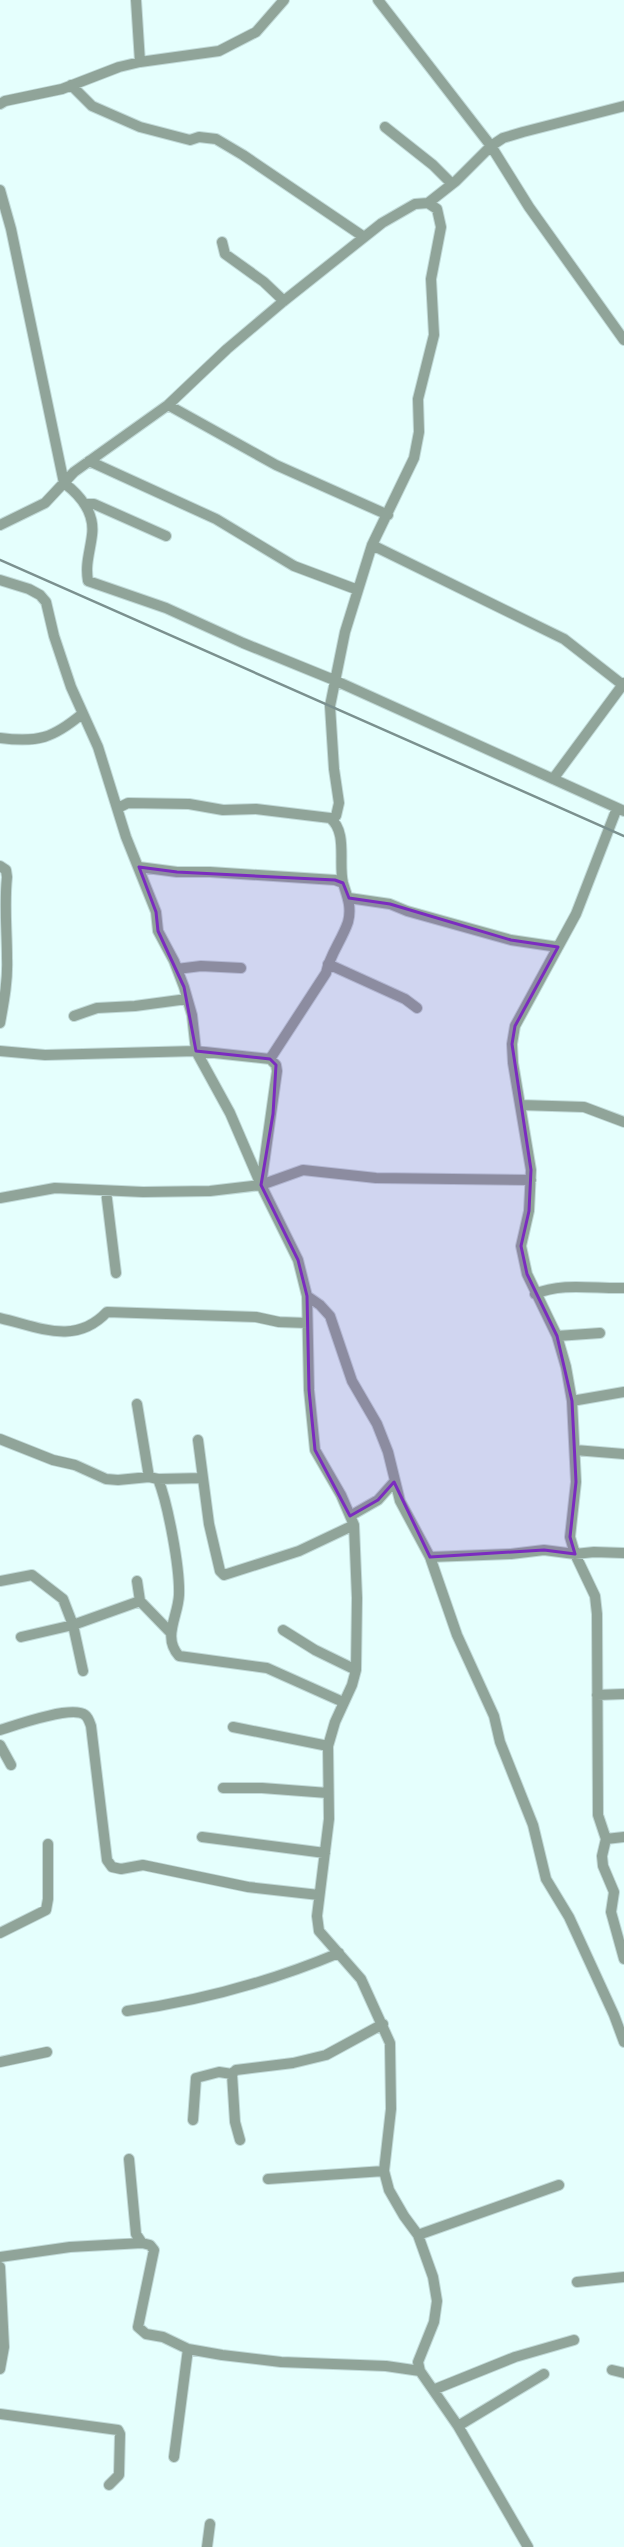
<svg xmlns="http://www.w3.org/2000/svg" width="624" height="2547" font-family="'Exo 2',sans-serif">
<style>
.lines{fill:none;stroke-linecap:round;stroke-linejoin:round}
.street-casing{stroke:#c1dad8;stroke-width:12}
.street{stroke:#90a499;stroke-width:10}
.rail{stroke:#7b918f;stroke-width:2.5}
.marked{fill:#7b2cbf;fill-opacity:0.2;stroke:#7b2cbf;stroke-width:3;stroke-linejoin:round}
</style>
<rect width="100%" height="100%" fill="#e5fffd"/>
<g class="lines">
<!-- street casing -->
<g class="street-casing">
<path id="street" d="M136,0L140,62
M378,0L491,146L529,207L624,340
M71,85L92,106L140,127L190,140L199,137L216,139L243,155L364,237
M0,104L5,101L62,89L119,67L140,62L219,51L256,32L284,0
M385,127L433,165L452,184
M0,190L11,229L64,483C80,495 95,513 92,535C90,552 85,564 88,581L166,608L243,643L334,680L624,811
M222,242L225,254L264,282L284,301
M168,405L276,465L388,515
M89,461L216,519L294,566L358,590
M85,504H94L166,536
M0,525L45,503L74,472L168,405L227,349L285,300L382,223L415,204L428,203L456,181L491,146L503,138L523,132L624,106
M372,545L564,639L623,685
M0,580L29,589L40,595L46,602L54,636L71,687L98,747L126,837L156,912L158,931L174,961L184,987L192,1015L196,1051L230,1113L261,1185L298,1260L307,1296L309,1390L315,1450L341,1495L354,1525L357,1598L356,1670L352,1685L335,1722L328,1746L329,1819L317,1916L319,1931L361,1979L390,2043L391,2109L384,2171L389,2190L404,2216L418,2235L433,2277L437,2301L434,2322L418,2362L420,2371L458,2426L528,2547
M0,738C38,743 53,738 82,714
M553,779L624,683
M118,808L128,803L189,804L223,810L256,809L330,818C348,832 338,863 343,883C347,896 352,907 348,922C342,940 330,954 326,973L270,1059
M617,808L576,914L515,1026L512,1044L513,1063L531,1170L529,1211L521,1246L527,1274L557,1336L566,1367L572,1401L576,1482L570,1537L575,1554L595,1596L597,1614L598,1815L606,1839L602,1856L603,1866L614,1892L611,1912L624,1959
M330,818L336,816L339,803L334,769L330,706L345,632L372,545L414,458L419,432L418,399L434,335L431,279L441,227L437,209L428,203
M0,866L6,870L7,877C4,905 7,930 7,958C8,980 4,1001 0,1023
M139,867L177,872H210L335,880L343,883
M349,898L390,904L407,911L511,940L558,947
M328,964L405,999L417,1008
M177,969L201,966L241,968
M74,1016L97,1008L135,1006L187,999
M0,1051L45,1055L196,1051L270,1059L276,1065L277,1071L261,1185
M520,1105L584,1107L624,1122
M106,1191L116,1273
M0,1198L55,1188L143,1192L210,1191L261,1185L303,1170L376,1178L531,1180
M535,1294C562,1282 595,1289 624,1288
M307,1296L320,1305L330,1316L352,1381L377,1424L388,1452L400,1501L430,1557L457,1635L494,1716L500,1742L533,1825L546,1879L569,1917L614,2015L624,2042
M0,1318C39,1327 75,1346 107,1312L256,1317L279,1322L307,1323
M557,1336L600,1333
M572,1401L624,1392
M137,1404L149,1477
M0,1439L53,1460L75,1465L106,1479L118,1480L149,1477L158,1479C168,1504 180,1568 179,1595C178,1617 162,1637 179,1656L267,1668L343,1702
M198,1440L209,1524L220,1571L224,1575L299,1551L354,1525
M575,1450L624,1454
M158,1479L203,1478
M350,1516L378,1500L394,1482
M430,1557L511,1554L544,1550L575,1554L594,1552L624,1553
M0,1581L32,1575L63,1599L73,1625L21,1637
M137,1581L140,1601L171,1633
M283,1630L315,1650L356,1670
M83,1671L73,1625L140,1601
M597,1695L624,1694
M233,1727L328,1746
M0,1730C16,1725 72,1705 85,1715C88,1717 90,1723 91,1726L107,1860L112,1867L121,1869L143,1865L248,1887L319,1895
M0,1745L11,1765
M223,1788H262L328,1793
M202,1837L325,1853
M606,1839L624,1837
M0,1933L46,1910L48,1899V1844
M127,2011C199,2001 272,1981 339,1953
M0,2062L47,2052
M193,2120L196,2078L219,2072L232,2074
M240,2140L235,2122L232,2074L236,2070L293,2063L326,2055L383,2024
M129,2159L136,2234L142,2243
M268,2179L384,2171
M418,2235L559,2185
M0,2257L70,2247L142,2243L150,2245L154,2250L138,2327L146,2334L163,2337L188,2349L222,2355L281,2362L386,2366L420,2371
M0,2267L4,2347L0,2369
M577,2282L624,2277
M612,2370L624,2373
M433,2390L515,2357L574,2340
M0,2414L118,2430L120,2434L119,2475L109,2485
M458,2426L544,2374
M174,2457L188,2349
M207,2547L210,2524"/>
</g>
<!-- street -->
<use href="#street" class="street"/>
<!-- rail -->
<path class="rail" d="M0,560L624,836"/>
</g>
<!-- marked area -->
<path class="marked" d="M139,867L177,872L335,880L343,883L349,898L390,904L511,940L558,947L515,1026L512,1044L531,1170L529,1211L521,1246L527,1274L557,1336L572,1401L576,1482L570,1537L575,1554L544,1550L430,1557L394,1482L378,1500L350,1516L315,1450L309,1390L307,1296L298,1260L261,1185L273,1114L276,1065L270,1059L196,1051L184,987L158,931L156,912Z"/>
</svg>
